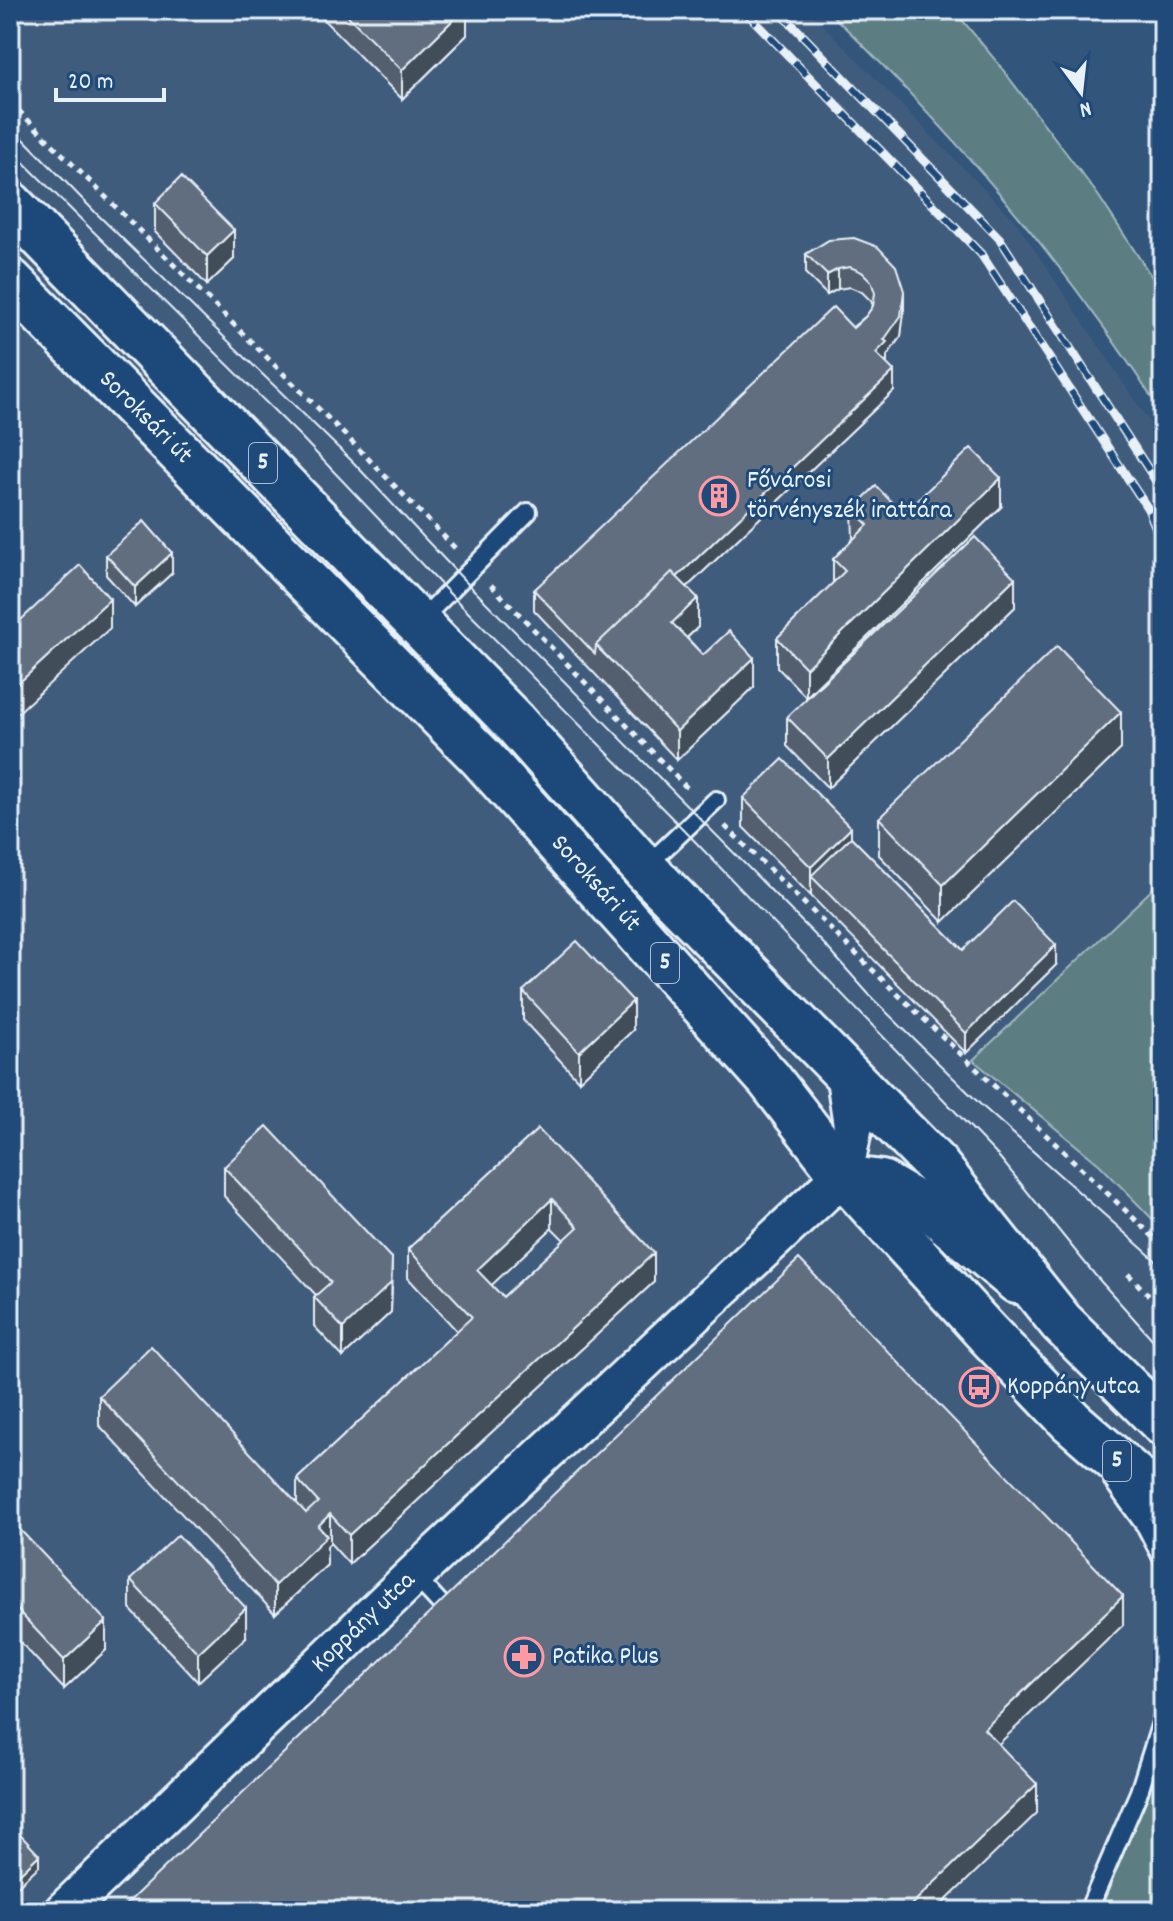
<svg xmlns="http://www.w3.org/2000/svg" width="1173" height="1921" font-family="Dekko,sans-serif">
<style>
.built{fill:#405c7d}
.green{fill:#5c7e83;stroke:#a2b8be;stroke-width:2}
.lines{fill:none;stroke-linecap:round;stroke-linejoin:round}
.service-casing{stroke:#e8f1f8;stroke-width:22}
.tertiary-casing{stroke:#e8f1f8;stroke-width:44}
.primary-casing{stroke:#e8f1f8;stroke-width:50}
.path{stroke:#e8f1f8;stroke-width:5;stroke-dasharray:6 6;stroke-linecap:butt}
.service{stroke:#1f4a7a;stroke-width:16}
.tertiary{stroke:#1f4a7a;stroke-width:38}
.primary{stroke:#1f4a7a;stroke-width:44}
.tram{stroke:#e8f1f8;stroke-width:2}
.rail-casing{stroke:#e8f1f8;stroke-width:9}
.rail{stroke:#1f4a7a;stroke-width:6;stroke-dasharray:18;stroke-linecap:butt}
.wall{fill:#535f6e;stroke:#e8f1f8;stroke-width:2;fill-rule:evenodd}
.shaded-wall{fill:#434d5a;stroke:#e8f1f8;stroke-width:2}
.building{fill:#606e80;stroke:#e8f1f8;stroke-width:2;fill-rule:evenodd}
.labels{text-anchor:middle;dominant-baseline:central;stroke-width:6;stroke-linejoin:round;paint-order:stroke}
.shield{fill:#1f4a7a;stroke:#acbfd2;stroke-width:2}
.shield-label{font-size:24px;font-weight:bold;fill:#e8f1f8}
.street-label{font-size:26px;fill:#e8f1f8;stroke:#1f4a7a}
.poi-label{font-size:26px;fill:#e8f1f8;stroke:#1f4a7a;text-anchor:start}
</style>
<rect width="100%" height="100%" fill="#32557c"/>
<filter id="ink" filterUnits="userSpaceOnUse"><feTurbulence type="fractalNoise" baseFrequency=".0125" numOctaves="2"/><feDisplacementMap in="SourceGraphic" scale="16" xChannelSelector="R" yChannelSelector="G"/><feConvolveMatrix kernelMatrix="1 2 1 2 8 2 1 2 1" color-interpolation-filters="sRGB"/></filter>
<g filter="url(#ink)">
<!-- built -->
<path class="built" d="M10,10H808L1016,222L1163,442V879L974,1060L1100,1165L1163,1230V1756L1100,1911H10Z"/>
<!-- green -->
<path class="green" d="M827,10H954L997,62L1098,195L1163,294V415C1068,266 954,132 827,10Z
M1163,879V1230L1100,1165L973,1060Z
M1163,1756V1911H1100Z"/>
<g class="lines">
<!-- service casing -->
<g class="service-casing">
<path id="service" d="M420,621L528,512
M645,867L716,800
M1113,1481L1146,1527L1163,1560
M414,1575L453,1617
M1088,1911L1139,1792L1163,1716"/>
</g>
<!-- tertiary casing -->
<g class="tertiary-casing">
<path id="tertiary" d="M843,1175L882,1180L917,1201L1016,1284
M64,1911L414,1575L843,1175L853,1125L845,1071"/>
</g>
<!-- primary casing -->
<g class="primary-casing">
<path id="primary" d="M10,204L515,723L644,868L936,1165L1061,1322L1163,1423
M10,281L481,757L769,1079L843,1175L988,1334L1071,1421L1163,1501"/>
</g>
<!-- path -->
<path class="path" d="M10,102L353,443L456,549
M491,585L689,790
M725,826L888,985L1163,1246
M1128,1274L1163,1310"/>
<!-- service -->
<use href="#service" class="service"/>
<!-- tertiary -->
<use href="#tertiary" class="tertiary"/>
<!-- primary -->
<use href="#primary" class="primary"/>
<!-- tram -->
<path class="tram" d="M10,125L96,213L352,461L463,579L825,945L873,999L980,1104L1163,1267
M10,149L300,436L449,593L684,830L1000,1158L1095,1275L1163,1351"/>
<!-- rail casing -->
<g class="rail-casing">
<path id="rail" d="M744,10L981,254L1148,509L1163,545
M778,10L1000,239L1163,492"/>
</g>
<!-- rail -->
<use href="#rail" class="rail"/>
</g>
<!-- wall -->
<path class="wall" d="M314,10H467V35L402,99Z
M155,203L234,259L207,285L155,232Z
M829,240L904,311L901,336L887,356L886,363L894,391L687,587L698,627L687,638L703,655L754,687L677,760L534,610V590L866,316L873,306L871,301L862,292L850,287L838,289L827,295L806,274V254Z
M1001,507L806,697L777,667V638L833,583V559L853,539L852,509L903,514Z
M106,555L172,573L135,607L106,575Z
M1015,607L828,788L787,746V717Z
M1121,749L943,922L879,855V818Z
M743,798L851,837L963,950L1056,965L966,1053L743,827Z
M523,991L633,1030L579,1081L523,1020Z
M538,1129L654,1282L349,1564L330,1543L327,1546V1565L275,1614L99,1425V1396L297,1504V1479L457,1331L408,1278V1249ZM552,1228L564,1240L503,1297L491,1285Z
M224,1167L392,1288L391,1312L343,1357L314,1326V1297L316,1295L224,1196Z
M10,1519L106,1650L64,1689L10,1631Z
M130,1580L246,1637L198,1682L130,1609Z"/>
<!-- shaded-wall -->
<path class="shaded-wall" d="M10,10H26L10,25Z
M463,10H467V35L402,99V70Z
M234,230V259L207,285V256Z
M838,269V289L827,295V275Z
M904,291V311L901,336L887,356V362L876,372V353L884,340Z
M894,371V391L610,660L600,650Z
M1001,478V507L806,697V668Z
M172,553V573L135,607V587Z
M1015,578V607L828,788V759Z
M698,598V627L672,652V623Z
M110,599V628L10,720V691Z
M754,658V687L677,760V731Z
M1121,712V749L943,922V885Z
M851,828V857L811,876V896V867Z
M1056,945V965L966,1053V1033Z
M633,1001V1030L579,1081V1052Z
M552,1199V1228L477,1299V1270Z
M654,1253V1282L349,1564V1535Z
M392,1259L391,1312L343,1357V1328Z
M13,1485V1514L10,1517V1488Z
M330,1514V1543L327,1546V1565L275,1614V1585L318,1526Z
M1123,1596V1625L984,1758V1729Z
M246,1608V1637L198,1682V1653Z
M106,1621V1650L64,1689V1660Z
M1037,1784V1813L935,1911H911V1905Z
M39,1855V1866L10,1893V1883Z"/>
<!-- building -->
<path class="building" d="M342,10H463L402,70Z
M181,177L234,230L207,256L155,203Z
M854,238L878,247L896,266L904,291L901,316L884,340L887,342L876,353L894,371L677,577L672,572L596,645L595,654L534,590L833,307L853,328L866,316L873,306L875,293L871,281L862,272L850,267L838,269L827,275L806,254L829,240Z
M971,448L1001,478L806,668L777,638L845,571L833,559L868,525L852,509L876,486L903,514Z
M144,521L172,553L135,587L106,555Z
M975,537L1015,578L828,759L787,717Z
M80,565L110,599L10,691V630Z
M672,572L698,598L672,623L703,655L729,631L754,658L677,731L596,645Z
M1057,646L1121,712L943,885L879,818Z
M783,759L851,828L811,867L743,798Z
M851,837L963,950L1013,901L1056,945L966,1033L811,876Z
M577,941L633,1001L579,1052L523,991Z
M267,1126L392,1259L391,1283L343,1328L314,1297L331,1282L224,1167Z
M538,1129L654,1253L349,1535L330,1514L318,1526L327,1536L275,1585L99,1396L151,1346L306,1513L318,1502L297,1479L472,1317L408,1249ZM552,1199L578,1227L503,1297L477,1270Z
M799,1259L1123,1596L984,1729L1037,1784L911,1905L917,1911H119Z
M10,1519L106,1621L64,1660L10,1602Z
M178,1535L246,1608L198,1653L130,1580Z
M10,1824L39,1855L10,1883Z"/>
</g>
<!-- icons -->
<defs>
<g id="building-ring" transform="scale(2)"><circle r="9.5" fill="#1f4a7a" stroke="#ff9aa2" stroke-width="1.5"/><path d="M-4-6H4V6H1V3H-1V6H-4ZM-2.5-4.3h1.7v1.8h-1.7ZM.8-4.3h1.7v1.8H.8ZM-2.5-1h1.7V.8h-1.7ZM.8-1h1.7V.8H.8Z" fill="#ff9aa2"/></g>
<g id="bus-ring" transform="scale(2)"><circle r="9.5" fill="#1f4a7a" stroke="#ff9aa2" stroke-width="1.5"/><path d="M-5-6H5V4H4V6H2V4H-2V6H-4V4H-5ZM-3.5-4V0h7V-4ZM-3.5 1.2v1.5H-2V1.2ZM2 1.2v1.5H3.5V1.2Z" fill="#ff9aa2"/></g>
<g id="pharmacy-ring" transform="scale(2)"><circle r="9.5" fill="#1f4a7a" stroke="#ff9aa2" stroke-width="1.5"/><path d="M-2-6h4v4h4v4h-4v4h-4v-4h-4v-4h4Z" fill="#ff9aa2"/></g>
</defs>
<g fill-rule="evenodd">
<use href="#building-ring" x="719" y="496"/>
<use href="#bus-ring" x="979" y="1387"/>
<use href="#pharmacy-ring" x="524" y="1657"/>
</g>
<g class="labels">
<!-- shield labels -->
<g class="shield">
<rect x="249" y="443" width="28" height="40" rx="6"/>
<rect x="651" y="943" width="28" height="40" rx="6"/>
<rect x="1103" y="1441" width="28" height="40" rx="6"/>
</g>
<g class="shield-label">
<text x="263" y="463">5</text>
<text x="665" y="963">5</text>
<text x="1117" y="1461">5</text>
</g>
<!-- street labels -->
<g class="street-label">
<text transform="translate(145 418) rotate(45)">Soroksári út</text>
<text transform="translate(595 884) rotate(48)">Soroksári út</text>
<text transform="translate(364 1623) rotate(-44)">Koppány utca</text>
</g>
<!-- poi labels -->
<g class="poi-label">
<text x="747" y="481">Fővárosi<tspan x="747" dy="30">törvényszék irattára</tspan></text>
<text x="1007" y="1387">Koppány utca</text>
<text x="552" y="1657">Patika Plus</text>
</g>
</g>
<!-- margin -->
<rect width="1173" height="1921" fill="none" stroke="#1f4a7a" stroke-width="40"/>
<rect x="20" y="20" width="1133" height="1881" fill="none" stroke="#e8f1f8" stroke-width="3" filter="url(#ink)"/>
<!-- north arrow -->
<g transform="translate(1081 92) rotate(165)" stroke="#1f4a7a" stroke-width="6" paint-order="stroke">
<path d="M0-6L14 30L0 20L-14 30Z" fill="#e8f1f8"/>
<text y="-12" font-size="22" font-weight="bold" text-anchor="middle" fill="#e8f1f8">N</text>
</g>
<!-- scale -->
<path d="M56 88v12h108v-12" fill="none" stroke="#e8f1f8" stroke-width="4"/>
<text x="68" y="88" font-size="24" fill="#e8f1f8" stroke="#1f4a7a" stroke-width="6" paint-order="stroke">20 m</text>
</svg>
